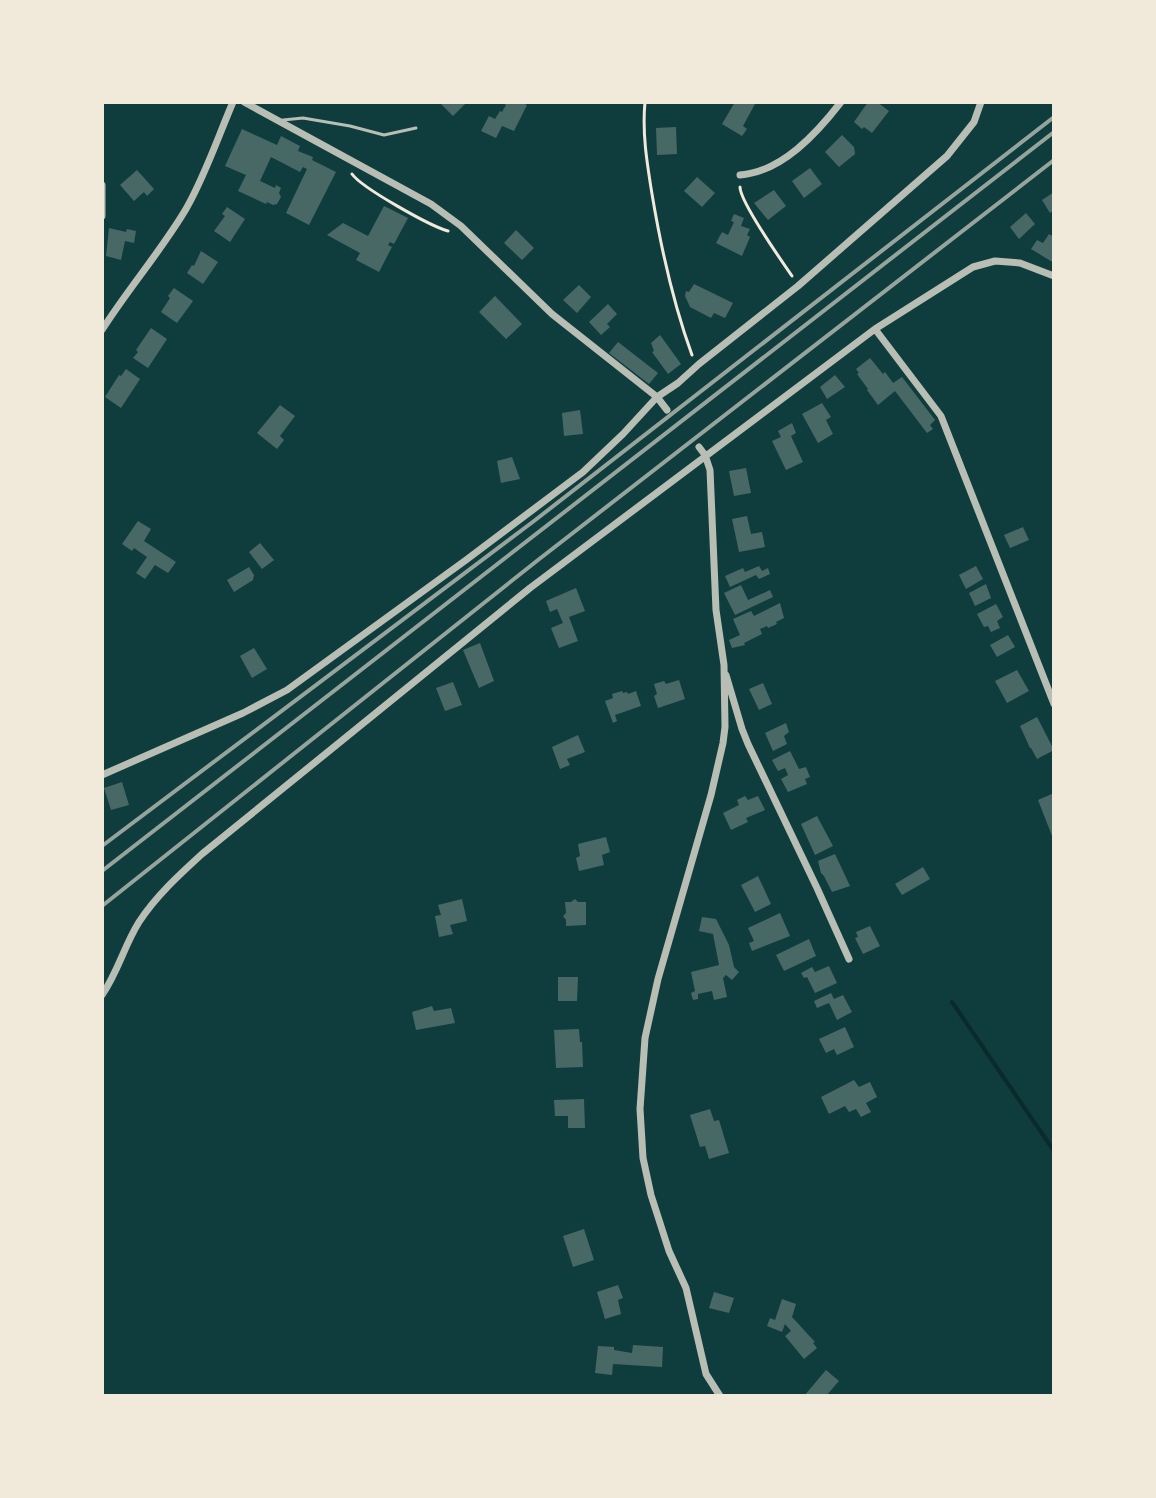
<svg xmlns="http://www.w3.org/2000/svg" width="1156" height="1498" font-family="'Roboto Condensed',sans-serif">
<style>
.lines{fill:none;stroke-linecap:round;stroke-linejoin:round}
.stream{stroke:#0a2a2b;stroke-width:4}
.building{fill:#486865}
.path{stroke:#f1e9da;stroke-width:3}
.service{stroke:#b8beb3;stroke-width:3}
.minor{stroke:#b8beb3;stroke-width:7}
.rail{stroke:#97a49c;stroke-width:4}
</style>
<rect width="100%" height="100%" fill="#0f3d3e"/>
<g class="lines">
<!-- stream -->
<path class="stream" d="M952,1002L1054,1151"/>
</g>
<!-- building -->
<path class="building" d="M439,102H467L453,116Z
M501,102H521L527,105L514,131L502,126L496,138L481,131L489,116L495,119L500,111L502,112L506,105Z
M735,102H751L755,104L743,126L747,129L742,136L722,124Z
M868,102H877L889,111L872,133L864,127L862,129L854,122Z
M676,127L677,154L657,155L656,128Z
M242,129L277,145L281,136L300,146L298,151L313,157L312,160L336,172L309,225L286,213L307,169L303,167L300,172L271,157L260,181L275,188L276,185L281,188L279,193L281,197L277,204L273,205L267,202L266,204L238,191L246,175L225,166Z
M842,135L854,147L855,154L839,167L825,152Z
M810,168L822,184L804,198L792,181Z
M137,170L154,189L147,196L144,192L134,201L120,185Z
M697,177L715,193L702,207L684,191Z
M774,190L786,206L768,220L754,203Z
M1054,192V210L1050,213L1042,200Z
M384,206L408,218L394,244L390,242L388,245L392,247L379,272L356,260L360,253L327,235L343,223L368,236Z
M227,207L245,219L230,242L214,231L225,216L222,214Z
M1026,213L1035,224L1019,239L1010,227Z
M734,214L744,218L741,226L750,229L747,235L750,237L742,256L716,243L722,232L728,235L734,222L731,221Z
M109,228L126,232L127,229L136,231L134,243L125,241L121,260L106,256Z
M516,230L534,248L522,260L504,243Z
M1049,234L1054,237V263L1031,249L1037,240L1043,243Z
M201,251L218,262L203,284L187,273L192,265L194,266Z
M694,284L733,303L725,318L714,313L711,318L690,307L685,296L686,291L689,292Z
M579,285L591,297L577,313L563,300Z
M174,288L193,301L177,323L161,312L170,298L168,296Z
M495,296L522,324L506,339L479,312Z
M608,304L617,314L607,324L610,327L601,335L589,322Z
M151,328L167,339L148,368L133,358L138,352L136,350Z
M660,335L681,364L668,374L652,352L654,351L651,343Z
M618,342L658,373L649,384L609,353Z
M870,358L883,374L885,372L893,383L902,377L935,420L930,425L933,429L927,433L895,391L878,405L867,390L868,389L857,374L859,373L856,369Z
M126,369L140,379L121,408L105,397L119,375L121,376Z
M835,375L845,387L827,399L820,387Z
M822,403L831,417L826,420L833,434L818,443L802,414Z
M280,405L295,416L280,436L284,440L277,449L257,433Z
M580,410L583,434L564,436L562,413Z
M792,423L796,433L791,436L803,462L786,470L772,441L781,437L778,431Z
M512,457L520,479L501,483L497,461Z
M746,468L751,493L734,496L729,471Z
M747,516L751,534L762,532L765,547L739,552L732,519Z
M138,521L151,529L144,541L176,562L168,573L155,565L145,579L136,573L147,557L134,548L132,551L122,544Z
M1023,527L1029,540L1010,548L1004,535Z
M260,543L274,560L262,569L249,552Z
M759,566L762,571L768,568L770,574L759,579L756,575L730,587L725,576L743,568L745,572Z
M976,566L983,579L966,589L959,575Z
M249,567L254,575L253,580L234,592L227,580Z
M986,584L991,598L975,606L969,593Z
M741,585L748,600L770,590L773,597L735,615L724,593Z
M576,588L585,611L569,617L578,641L559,648L551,628L563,623L557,609L550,612L546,601Z
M780,603L784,618L776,622L777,624L768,628L767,626L760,629L762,634L744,643L745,645L732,648L729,640L740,635L733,619L751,611L754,616Z
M996,604L1003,617L997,621L1000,628L991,632L988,626L984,627L977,614Z
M1008,635L1015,647L997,657L990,645Z
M480,643L494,681L479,688L463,650Z
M254,648L267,669L252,678L240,656Z
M1017,670L1029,691L1007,703L995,681Z
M679,680L685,699L658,708L654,696L657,694L654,684L664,681L666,684Z
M453,682L462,705L445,711L436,688Z
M763,683L772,704L759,710L749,689Z
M622,691L623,693L627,692L628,694L636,691L641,706L615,715L617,721L613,723L605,701L613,698L612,694Z
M1037,717L1054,750L1037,759L1031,748H1030L1020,726Z
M786,723L789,732L784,736L787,744L773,751L765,733Z
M578,735L585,752L567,759L570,765L560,769L552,747Z
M790,751L799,769L806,767L810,777L805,779L807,784L788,792L781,779L788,775L785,768L778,771L772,760Z
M122,782L129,805L111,810L104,788Z
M1054,793V841L1038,800Z
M745,796L748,800L758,796L765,810L746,818L748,822L731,830L723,813L739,805L737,800Z
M817,816L833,846L815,855L801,824Z
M606,837L610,852L602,855L604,865L579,871L576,858L580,856L578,844Z
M835,854L850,886L832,892L824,876L821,873L818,861Z
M923,867L930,879L902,895L895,884Z
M758,876L771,904L755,912L741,885Z
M462,899L467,921L450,925L453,934L439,937L435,916L441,915L438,905Z
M575,899L578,902H586V925L566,926V920L563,916L566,913L565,902H571Z
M780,913L790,936L752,951L749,943L754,941L748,928Z
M702,917L716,919L729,945L734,967L739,972L732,980L726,975L723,978L727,997L714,1000L712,991L698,994V999L693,1000L691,993L695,991L691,972L719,965L713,934L699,931Z
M870,926L880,946L863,954L855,938L858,937L856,932Z
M809,939L816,956L784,971L776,955Z
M829,966L837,983L815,993L807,977L804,978L801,973L812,967L815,972Z
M558,977H578L577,1001H558Z
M831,993L834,999L843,995L852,1012L837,1020L829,1003L817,1008L814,1001Z
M432,1006L434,1011L451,1008L455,1023L416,1030L412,1012Z
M845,1027L854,1047L837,1055L834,1049L826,1053L819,1039Z
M579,1029L580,1042H582L583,1067L556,1068L554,1030Z
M854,1080L859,1087L870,1082L877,1097L866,1103L871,1112L861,1117L856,1109L849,1112L845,1106L829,1114L821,1097Z
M584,1099L585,1128H568V1116H555L554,1100Z
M710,1109L714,1121L719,1120L729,1153L709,1159L705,1146L700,1147L690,1115Z
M584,1229L594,1260L573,1267L563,1236Z
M618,1285L623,1298L618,1300L621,1314L605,1319L597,1292Z
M714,1292L734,1298L729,1313L709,1308Z
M782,1299L796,1304L792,1317L815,1342L813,1343L817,1348L804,1359L785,1336L791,1331L785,1324L782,1332L767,1326L770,1318L775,1320Z
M633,1345L663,1347L662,1367L613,1364L612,1375L595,1373L598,1346L614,1347V1350L632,1353Z
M826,1370L839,1381L826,1396H804Z"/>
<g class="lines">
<!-- path -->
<path class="path" d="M645,102C642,133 647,163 652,194C661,248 673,303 692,355
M352,174C362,188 430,226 448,231
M740,187C740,202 781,260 792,276"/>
<!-- service -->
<path class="service" d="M283,120L303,118L350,126L384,135L416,128"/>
<!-- minor -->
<path class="minor" d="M244,102L431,204L461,226L552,314L657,397L667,410
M740,175C782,172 817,133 841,102
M102,185V216
M875,329L941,416L1054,704
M102,330C128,289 161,251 186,209C205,176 218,137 233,102
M699,447L705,455L710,470L716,610L724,665L725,727L723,743L711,795L658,979L645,1038L640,1109L643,1158L651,1195L669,1251L686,1288L706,1374L720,1396
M726,675L742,729L748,744L817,888L849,959
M102,775L243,713L287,690L466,560L583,472L623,434L657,397L678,383L699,364L798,286L947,156L974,122L981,102
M102,995C118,972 124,946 139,922C156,896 179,875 202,854L530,588L875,329L973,267L995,261L1020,263L1054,276"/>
<!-- rail -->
<path class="rail" d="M102,846L534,521L1054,117
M102,871L1054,132
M102,906L538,560L1054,160"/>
</g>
<!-- border -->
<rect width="1156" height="1498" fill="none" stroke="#f1e9da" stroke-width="208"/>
</svg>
